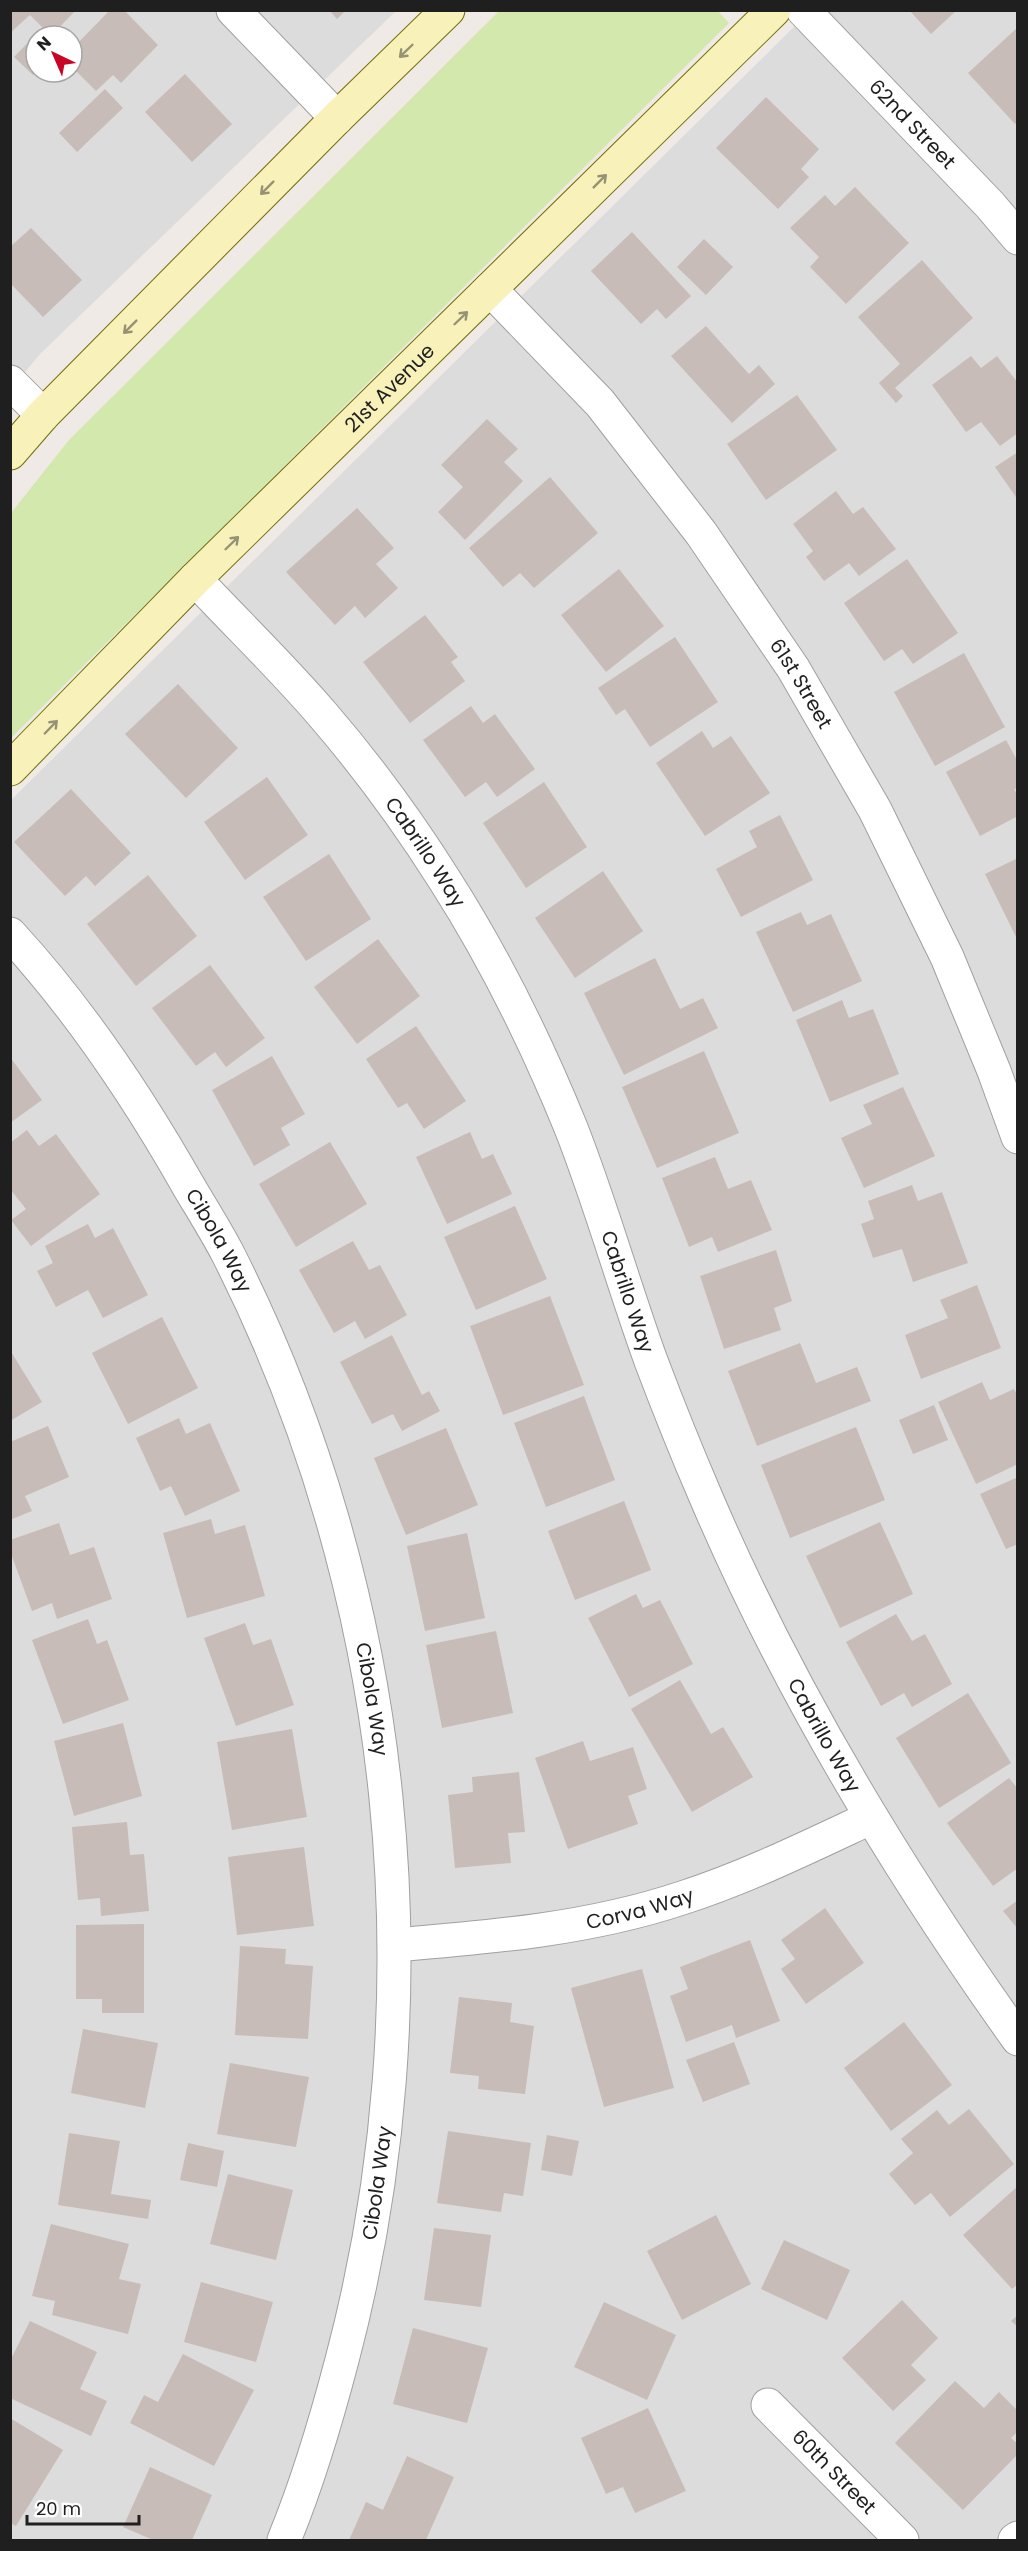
<svg xmlns="http://www.w3.org/2000/svg" width="1028" height="2551" font-family="Poppins,sans-serif">
<style>
.residential{fill:#dddcdc;fill-rule:evenodd}
.grass{fill:#d3e8ac}
.building{fill:#c7bcb8}
.lines{fill:none;stroke-linecap:round;stroke-linejoin:round}
.street-casing{stroke:#a0a0a0;stroke-width:35}
.secondary-casing{stroke:#746f07;stroke-width:35}
.street{stroke:#fff;stroke-width:33}
.secondary{stroke:#f8f1ba;stroke-width:33}
.oneway{stroke:#969274}
.labels{text-anchor:middle;dominant-baseline:central;stroke-width:4.5;stroke-linejoin:round;paint-order:stroke}
.street-label{font-size:20px;fill:#1f1f1f;stroke:#fff}
</style>
<rect width="100%" height="100%" fill="#efeae5"/>
<!-- residential -->
<path class="residential" d="M11,11H396L40,354L11,389ZM36,36H72V72H36Z
M810,11H1017V2540H11L10,801Z"/>
<!-- grass -->
<path class="grass" d="M499,11H718L729,23L11,738V513L69,440Z"/>
<!-- building -->
<path class="building" d="M10,10H76L51,36L30,15L10,33Z
M110,10H124L158,45L121,83L113,75L96,91L72,67V49Z
M329,10H346L337,19Z
M909,10H957L931,34Z
M1018,27V122L1015,124L968,73Z
M41,29L49,36H36V72L33,75L14,57Z
M185,74L232,124L192,162L145,112Z
M105,89L123,108L77,152L59,133Z
M766,97L819,149L801,169L809,177L778,209L716,148Z
M855,187L909,243L846,304L810,267L819,257L790,228L825,195L835,206Z
M31,228L82,280L43,317L10,283V247Z
M632,232L691,296L666,319L657,309L641,324L591,271Z
M704,239L733,267L706,295L677,267Z
M922,260L973,318L895,388L903,396L896,403L879,383L900,364L858,317Z
M706,326L749,374L759,365L775,384L732,423L671,356Z
M971,356L981,368L997,356L1018,383V433L1000,446L981,422L966,432L932,385Z
M797,395L837,450L766,500L727,444Z
M487,419L518,449L504,462L523,481L465,540L438,512L463,487L441,465Z
M1018,452V500L995,467Z
M550,477L598,533L534,588L520,573L503,587L469,548Z
M836,491L853,514L863,507L896,549L859,576L849,563L824,581L806,557L813,551L793,524Z
M357,508L394,548L376,564L398,588L365,618L355,606L335,625L286,572Z
M907,559L958,633L913,664L902,649L884,661L844,603Z
M619,569L664,626L606,672L561,615Z
M425,615L458,657L451,662L465,681L410,723L363,662Z
M675,637L718,702L650,747L625,709L616,715L598,688Z
M964,653L1005,727L935,766L894,692Z
M178,684L238,748L186,798L125,734Z
M471,706L483,723L495,714L535,769L497,797L486,782L465,797L423,740Z
M702,731L713,748L731,736L770,793L705,836L656,763Z
M1006,740L1018,762V788L1014,789L1018,796V816L980,836L946,772Z
M267,777L308,835L245,880L204,822Z
M544,782L587,847L526,888L483,823Z
M71,789L131,853L95,886L86,876L65,896L14,842Z
M780,815L813,880L741,917L716,869L757,847L749,831Z
M329,854L371,919L306,961L263,897Z
M1018,858V941L985,874Z
M603,871L643,931L575,978L535,918Z
M148,875L197,936L136,986L87,924Z
M801,912L807,925L831,914L862,981L793,1012L756,932Z
M378,939L420,996L357,1044L314,987Z
M655,958L680,1009L703,998L718,1028L624,1075L584,993Z
M210,965L265,1038L226,1067L215,1052L196,1066L152,1008Z
M842,1000L849,1018L873,1009L899,1074L830,1102L796,1020Z
M416,1026L466,1101L424,1129L407,1103L398,1108L366,1059Z
M704,1051L739,1133L657,1168L622,1087Z
M272,1056L305,1114L281,1128L290,1145L254,1166L212,1090Z
M10,1057L42,1100L10,1123Z
M903,1087L935,1156L864,1188L841,1138L872,1124L863,1105Z
M27,1130L39,1146L56,1134L100,1194L31,1246L11,1220L26,1209L10,1189V1143Z
M470,1132L482,1159L493,1154L512,1194L447,1224L416,1157Z
M330,1142L367,1204L296,1247L259,1184Z
M715,1157L728,1189L751,1180L772,1230L718,1252L712,1237L689,1247L662,1178Z
M912,1185L918,1201L942,1192L968,1263L913,1282L902,1249L873,1258L861,1224L874,1219L868,1201Z
M515,1206L547,1279L476,1310L444,1237Z
M88,1224L95,1238L113,1228L148,1295L103,1318L88,1290L56,1307L37,1271L53,1263L45,1246Z
M353,1241L369,1270L380,1265L407,1315L365,1339L355,1321L334,1333L299,1270Z
M776,1250L792,1301L774,1308L781,1330L724,1349L700,1276Z
M977,1285L1001,1348L921,1379L905,1335L948,1318L940,1300Z
M550,1296L584,1385L503,1415L470,1326Z
M162,1317L198,1388L128,1424L92,1353Z
M392,1335L422,1395L429,1391L440,1411L402,1431L393,1414L372,1424L340,1362Z
M800,1343L816,1383L857,1367L871,1401L757,1446L728,1371Z
M10,1350L42,1402L10,1421Z
M982,1382L990,1400L1014,1389L1018,1397V1464L976,1484L938,1402Z
M584,1396L615,1480L546,1507L514,1423Z
M934,1405L948,1440L913,1454L899,1420Z
M179,1418L186,1434L210,1423L240,1491L185,1516L171,1486L160,1491L136,1438Z
M48,1426L69,1477L25,1496L32,1511L10,1520V1442Z
M856,1427L885,1500L790,1538L761,1465Z
M446,1428L478,1505L406,1535L374,1458Z
M1018,1477V1544L1006,1549L980,1494Z
M624,1501L651,1570L575,1600L548,1531Z
M211,1519L215,1534L245,1525L265,1596L187,1618L163,1533Z
M880,1522L913,1594L840,1628L806,1556Z
M59,1523L70,1555L94,1547L112,1599L57,1619L52,1603L32,1611L10,1551V1540Z
M467,1533L485,1618L425,1631L407,1546Z
M636,1594L643,1608L660,1600L693,1664L629,1697L588,1618Z
M896,1614L912,1641L925,1634L952,1684L912,1707L904,1693L881,1706L846,1642Z
M88,1619L97,1644L107,1640L129,1700L63,1724L32,1640Z
M245,1623L253,1645L271,1639L294,1705L236,1726L204,1638Z
M496,1631L513,1713L442,1728L426,1645Z
M680,1680L711,1734L723,1727L753,1777L692,1812L631,1709Z
M968,1693L1011,1763L939,1808L896,1738Z
M123,1723L142,1796L74,1816L54,1741Z
M292,1729L307,1817L232,1830L217,1742Z
M583,1741L590,1761L633,1747L647,1789L628,1796L638,1824L568,1849L535,1758Z
M519,1772L525,1832L508,1833L511,1863L455,1868L448,1795L473,1792L472,1777Z
M1009,1778L1018,1789V1868L993,1886L947,1823Z
M127,1822L130,1855L144,1854L149,1911L101,1916L100,1898L78,1900L72,1827Z
M304,1847L314,1926L237,1935L228,1857Z
M1018,1900V1929L1003,1911Z
M825,1908L864,1963L806,2004L781,1969L795,1959L781,1940Z
M144,1924V2013H102V1999H76V1925Z
M750,1940L780,2021L736,2038L732,2025L686,2042L670,1996L688,1989L680,1967Z
M240,1946L286,1949L285,1964L313,1966L308,2039L235,2035Z
M642,1969L674,2088L604,2107L571,1988Z
M459,1997L512,2003L510,2022L534,2026L525,2094L478,2089L479,2076L450,2073Z
M904,2022L952,2085L891,2131L844,2068Z
M83,2029L158,2043L145,2108L71,2093Z
M734,2042L750,2084L703,2102L686,2060Z
M230,2063L309,2077L296,2147L217,2134Z
M969,2109L1014,2164L950,2217L931,2193L915,2205L889,2174L913,2153L901,2139L937,2110L949,2125Z
M448,2131L531,2143L523,2196L504,2193L501,2212L437,2203Z
M69,2133L120,2141L111,2194L151,2200L148,2219L58,2205Z
M547,2135L579,2141L572,2176L541,2170Z
M188,2143L224,2151L217,2187L180,2180Z
M228,2174L293,2190L276,2260L210,2244Z
M1018,2186V2284L1012,2289L963,2235Z
M716,2215L751,2284L682,2320L647,2251Z
M51,2224L129,2244L119,2279L141,2284L128,2334L52,2315L55,2301L32,2296Z
M434,2228L491,2235L481,2307L424,2300Z
M784,2240L850,2270L827,2320L761,2289Z
M201,2282L273,2302L256,2362L184,2342Z
M902,2300L938,2338L911,2365L926,2380L893,2411L842,2358Z
M604,2302L676,2335L647,2400L574,2367Z
M1018,2315V2327L1011,2321Z
M30,2321L97,2352L80,2389L107,2401L91,2436L10,2398V2361Z
M413,2328L488,2348L467,2423L393,2404Z
M183,2354L254,2390L214,2466L130,2423L144,2395L158,2402Z
M955,2381L984,2408L999,2392L1018,2411V2431L1011,2438L1018,2444V2454L963,2510L895,2443Z
M648,2408L686,2491L635,2513L623,2487L606,2494L581,2438Z
M10,2418L63,2450L16,2526L10,2523Z
M407,2456L454,2477L426,2540H349L366,2502L383,2510Z
M150,2467L212,2495L192,2540H153L123,2527Z"/>
<g class="lines">
<!-- street casing -->
<g class="street-casing">
<g id="street">
<path d="M233,10L337,118"/>
<path id="s1" d="M803,10L990,205L1018,238"/>
<path id="s2" d="M490,289L600,403L701,533L793,668L875,810L947,957L994,1071L1018,1137"/>
<path d="M10,382L43,415"/>
<path id="s3" d="M195,579C237,624 283,668 323,715C367,766 408,822 444,879C494,957 536,1042 571,1128C601,1204 623,1284 651,1361C668,1406 686,1451 705,1495C787,1688 896,1868 1018,2039"/>
<path id="s4" d="M10,934C80,1010 138,1097 189,1187C202,1209 216,1231 228,1254C400,1593 439,1994 342,2360C326,2421 308,2482 284,2540"/>
<path id="s5" d="M395,1945C492,1937 589,1929 682,1898C747,1877 808,1847 870,1818"/>
<path id="s6" d="M768,2405L902,2540"/>
<path d="M1015,2540L1018,2538"/>
</g>
</g>
<!-- secondary casing -->
<g class="secondary-casing">
<g id="secondary">
<path d="M10,453L43,415L337,118L448,10"/>
<path id="s7" d="M10,769L195,579L774,10"/>
</g>
</g>
<!-- street -->
<use href="#street" class="street"/>
<!-- secondary -->
<use href="#secondary" class="secondary"/>
</g>
<!-- one-way arrows -->
<defs><path id="oneway-shaft" d="M-6 0H5M1.5-3L5.5 0L1.5 3" fill="none" stroke-width="1.6" stroke-linecap="round" stroke-linejoin="round" transform="scale(1.5)"/></defs>
<g class="oneway">
<use href="#oneway-shaft" transform="translate(406 51) rotate(136)"/>
<use href="#oneway-shaft" transform="translate(600 181) rotate(-45)"/>
<use href="#oneway-shaft" transform="translate(267 188) rotate(135)"/>
<use href="#oneway-shaft" transform="translate(461 318) rotate(-44)"/>
<use href="#oneway-shaft" transform="translate(130 327) rotate(135)"/>
<use href="#oneway-shaft" transform="translate(232 543) rotate(-44)"/>
<use href="#oneway-shaft" transform="translate(51 727) rotate(-46)"/>
</g>
<g class="labels">
<!-- street labels -->
<g class="street-label">
<text stroke="none"><textPath href="#s1" startOffset="158">62nd Street</textPath></text>
<text stroke="none"><textPath href="#s7" startOffset="538">21st Avenue</textPath></text>
<text stroke="none"><textPath href="#s2" startOffset="504">61st Street</textPath></text>
<text stroke="none"><textPath href="#s3" startOffset="358">Cabrillo Way</textPath></text>
<text stroke="none"><textPath href="#s4" startOffset="372">Cibola Way</textPath></text>
<text stroke="none"><textPath href="#s3" startOffset="844">Cabrillo Way</textPath></text>
<text stroke="none"><textPath href="#s4" startOffset="858">Cibola Way</textPath></text>
<text stroke="none"><textPath href="#s3" startOffset="1330">Cabrillo Way</textPath></text>
<text stroke="none"><textPath href="#s5" startOffset="248">Corva Way</textPath></text>
<text transform="translate(377 2183) rotate(-82)">Cibola Way</text>
<text stroke="none"><textPath href="#s6" startOffset="94">60th Street</textPath></text>
</g>
</g>
<!-- border -->
<rect width="1028" height="2551" fill="none" stroke="#1f1f1f" stroke-width="24"/>
<!-- north arrow -->
<g transform="translate(54 54) rotate(316)"><circle r="28" fill="#ffffff" stroke="#a5a5a5" stroke-width="1.5"/>
<path d="M0-4.5L10 22L0 15L-10 22Z" fill="#c90424"/>
<text y="-9" font-size="16" font-weight="bold" text-anchor="middle" fill="#1f1f1f">N</text>
</g>
<!-- scale -->
<path d="M27 2515v9h112v-9" fill="none" stroke="#1f1f1f" stroke-width="3"/>
<text x="36" y="2515" font-size="18" fill="#1f1f1f" stroke="#ffffff" stroke-width="4.5" paint-order="stroke">20 m</text>
</svg>
